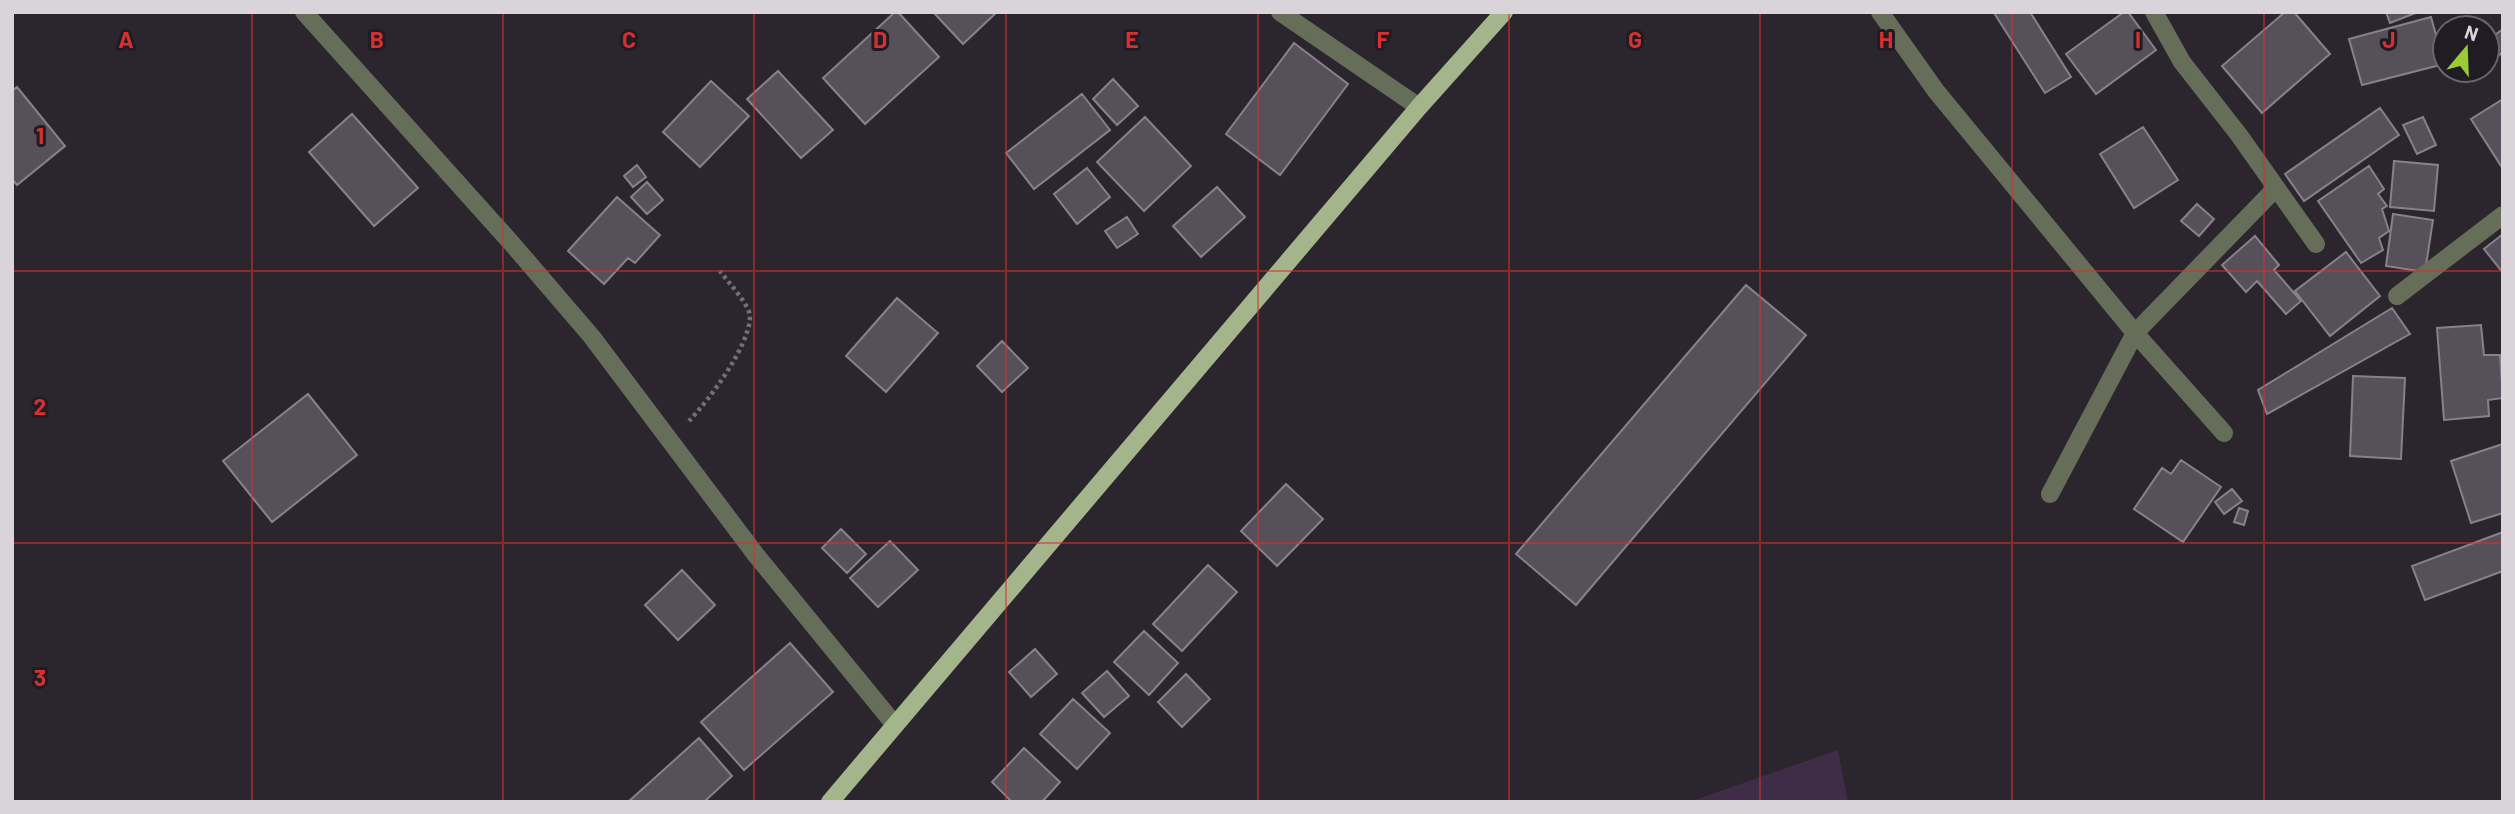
<svg xmlns="http://www.w3.org/2000/svg" width="2515" height="814" font-family="Barlow,sans-serif">
<style>
.green{fill:#3f2d48}
.building{fill:#56505a;stroke:#88818b;stroke-width:2}
.lines{fill:none;stroke-linecap:round;stroke-linejoin:round}
.path{stroke:#746f76;stroke-width:4.5;stroke-dasharray:3.5 3.5;stroke-linecap:butt}
.minor{stroke:#666e5a;stroke-width:18}
.major{stroke:#a4b58c;stroke-width:18}
.grid{fill:none;stroke:#d63131;stroke-width:2;stroke-opacity:0.55}
.grid-label{font-size:23px;text-anchor:middle;font-weight:bold;fill:#d63131;stroke:#211b24;stroke-width:6;stroke-linejoin:round;paint-order:stroke}
</style>
<rect width="100%" height="100%" fill="#2b252d"/>
<!-- green -->
<path class="green" d="M1838,750L1848,802H1689Z"/>
<!-- building -->
<path class="building" d="M895,12H898L939,57L865,124L823,78Z
M933,12H997L963,44Z
M1996,12H2030L2071,77L2045,93L1994,13Z
M2124,12H2128L2156,50L2096,94L2066,54Z
M2285,12H2294L2330,54L2262,113L2222,66Z
M2386,12H2418L2390,23Z
M2431,17L2444,64L2362,85L2349,39Z
M2503,29V52L2491,62L2487,57V41Z
M1294,43L1348,84L1280,175L1226,134Z
M778,71L833,130L801,158L747,99Z
M1113,79L1138,106L1117,125L1093,99Z
M711,81L749,116L700,167L663,132Z
M17,87L65,146L17,185L12,179V91Z
M1082,94L1110,130L1034,189L1006,153Z
M2503,99V169L2471,119Z
M2380,108L2399,135L2304,201L2285,174Z
M352,114L418,188L374,226L309,152Z
M1145,117L1191,166L1144,211L1097,162Z
M2423,117L2436,145L2417,154L2403,125Z
M2143,127L2178,180L2134,208L2100,154Z
M2394,161L2438,165L2434,211L2390,207Z
M637,165L646,177L633,187L624,176Z
M2369,166L2384,189L2378,194L2387,206L2382,209L2389,231L2379,238L2383,250L2361,263L2318,201Z
M1087,168L1110,197L1077,224L1054,194Z
M647,182L663,200L647,214L631,197Z
M1217,187L1245,217L1201,257L1173,226Z
M617,197L660,235L635,263L628,258L604,284L568,251Z
M2197,204L2214,219L2199,236L2181,221Z
M2393,214L2433,220L2425,272L2386,266Z
M1127,217L1138,234L1117,248L1105,231Z
M2503,234V273L2484,249Z
M2255,236L2279,265L2274,270L2301,301L2286,314L2257,281L2246,292L2222,265Z
M2346,252L2380,296L2330,336L2295,291Z
M1746,285L1806,335L1576,605L1516,554Z
M897,298L938,333L886,392L846,356Z
M2392,308L2410,334L2267,414L2258,390Z
M2481,325L2484,355H2500L2503,398L2488,400L2489,416L2444,420L2437,328Z
M1002,341L1028,368L1002,392L977,366Z
M2353,376L2405,378L2401,459L2350,456Z
M308,394L357,455L272,522L223,461Z
M2503,444V513L2471,523L2451,461Z
M2181,460L2221,487L2183,542L2134,509L2162,468L2171,474Z
M1286,484L1323,519L1277,566L1241,531Z
M2232,489L2242,501L2224,514L2215,502Z
M2239,508L2248,511L2244,525L2234,522Z
M841,529L866,554L847,573L822,548Z
M2503,532V571L2425,600L2412,566Z
M890,541L918,570L878,607L850,578Z
M1208,565L1237,592L1182,651L1153,624Z
M682,570L715,605L678,640L645,605Z
M1144,631L1178,663L1149,695L1114,662Z
M790,643L833,692L744,770L701,722Z
M1035,649L1057,674L1031,697L1009,672Z
M1107,671L1129,696L1104,717L1082,693Z
M1186,674L1210,699L1182,727L1158,702Z
M1073,699L1110,733L1077,769L1040,734Z
M699,738L732,776L704,802H628Z
M1024,748L1060,782L1042,802H1012L992,782Z"/>
<g class="lines">
<!-- path -->
<path class="path" d="M689,421C709,400 749,347 750,317C750,305 728,282 720,271"/>
<!-- minor -->
<path class="minor" d="M304,12L514,246L592,337L756,555L895,725
M1280,12L1419,107
M1880,12L1936,91L2135,333L2224,433
M2154,12L2182,62L2239,135L2316,244
M2397,296L2503,215
M2050,494L2135,333L2276,188"/>
<!-- major -->
<path class="major" d="M830,802L1419,107L1504,12"/>
</g>
<!-- grid -->
<path class="grid" d="M252,12V802M503,12V802M754,12V802M1006,12V802M1258,12V802M1509,12V802M1760,12V802M2012,12V802M2264,12V802M12,271H2503M12,543H2503"/>
<g class="grid-label">
<text x="126" y="48">A</text>
<text x="377" y="48">B</text>
<text x="629" y="48">C</text>
<text x="880" y="48">D</text>
<text x="1132" y="48">E</text>
<text x="1383" y="48">F</text>
<text x="1635" y="48">G</text>
<text x="1886" y="48">H</text>
<text x="2138" y="48">I</text>
<text x="2389" y="48">J</text>
<text x="40" y="144">1</text>
<text x="40" y="415">2</text>
<text x="40" y="686">3</text>
</g>
<!-- border -->
<rect width="2515" height="814" fill="none" stroke="#d8d4da" stroke-width="28"/>
<!-- north arrow -->
<g transform="translate(2466 49) rotate(19)"><circle r="33" fill="#211b24" stroke="#6a656d" stroke-width="2"/>
<path d="M0-5L12 26L0 18L-12 26Z" fill="#9acb35"/>
<text y="-10" font-size="19" font-weight="bold" text-anchor="middle" fill="#d8d4da">N</text>
</g>
</svg>
